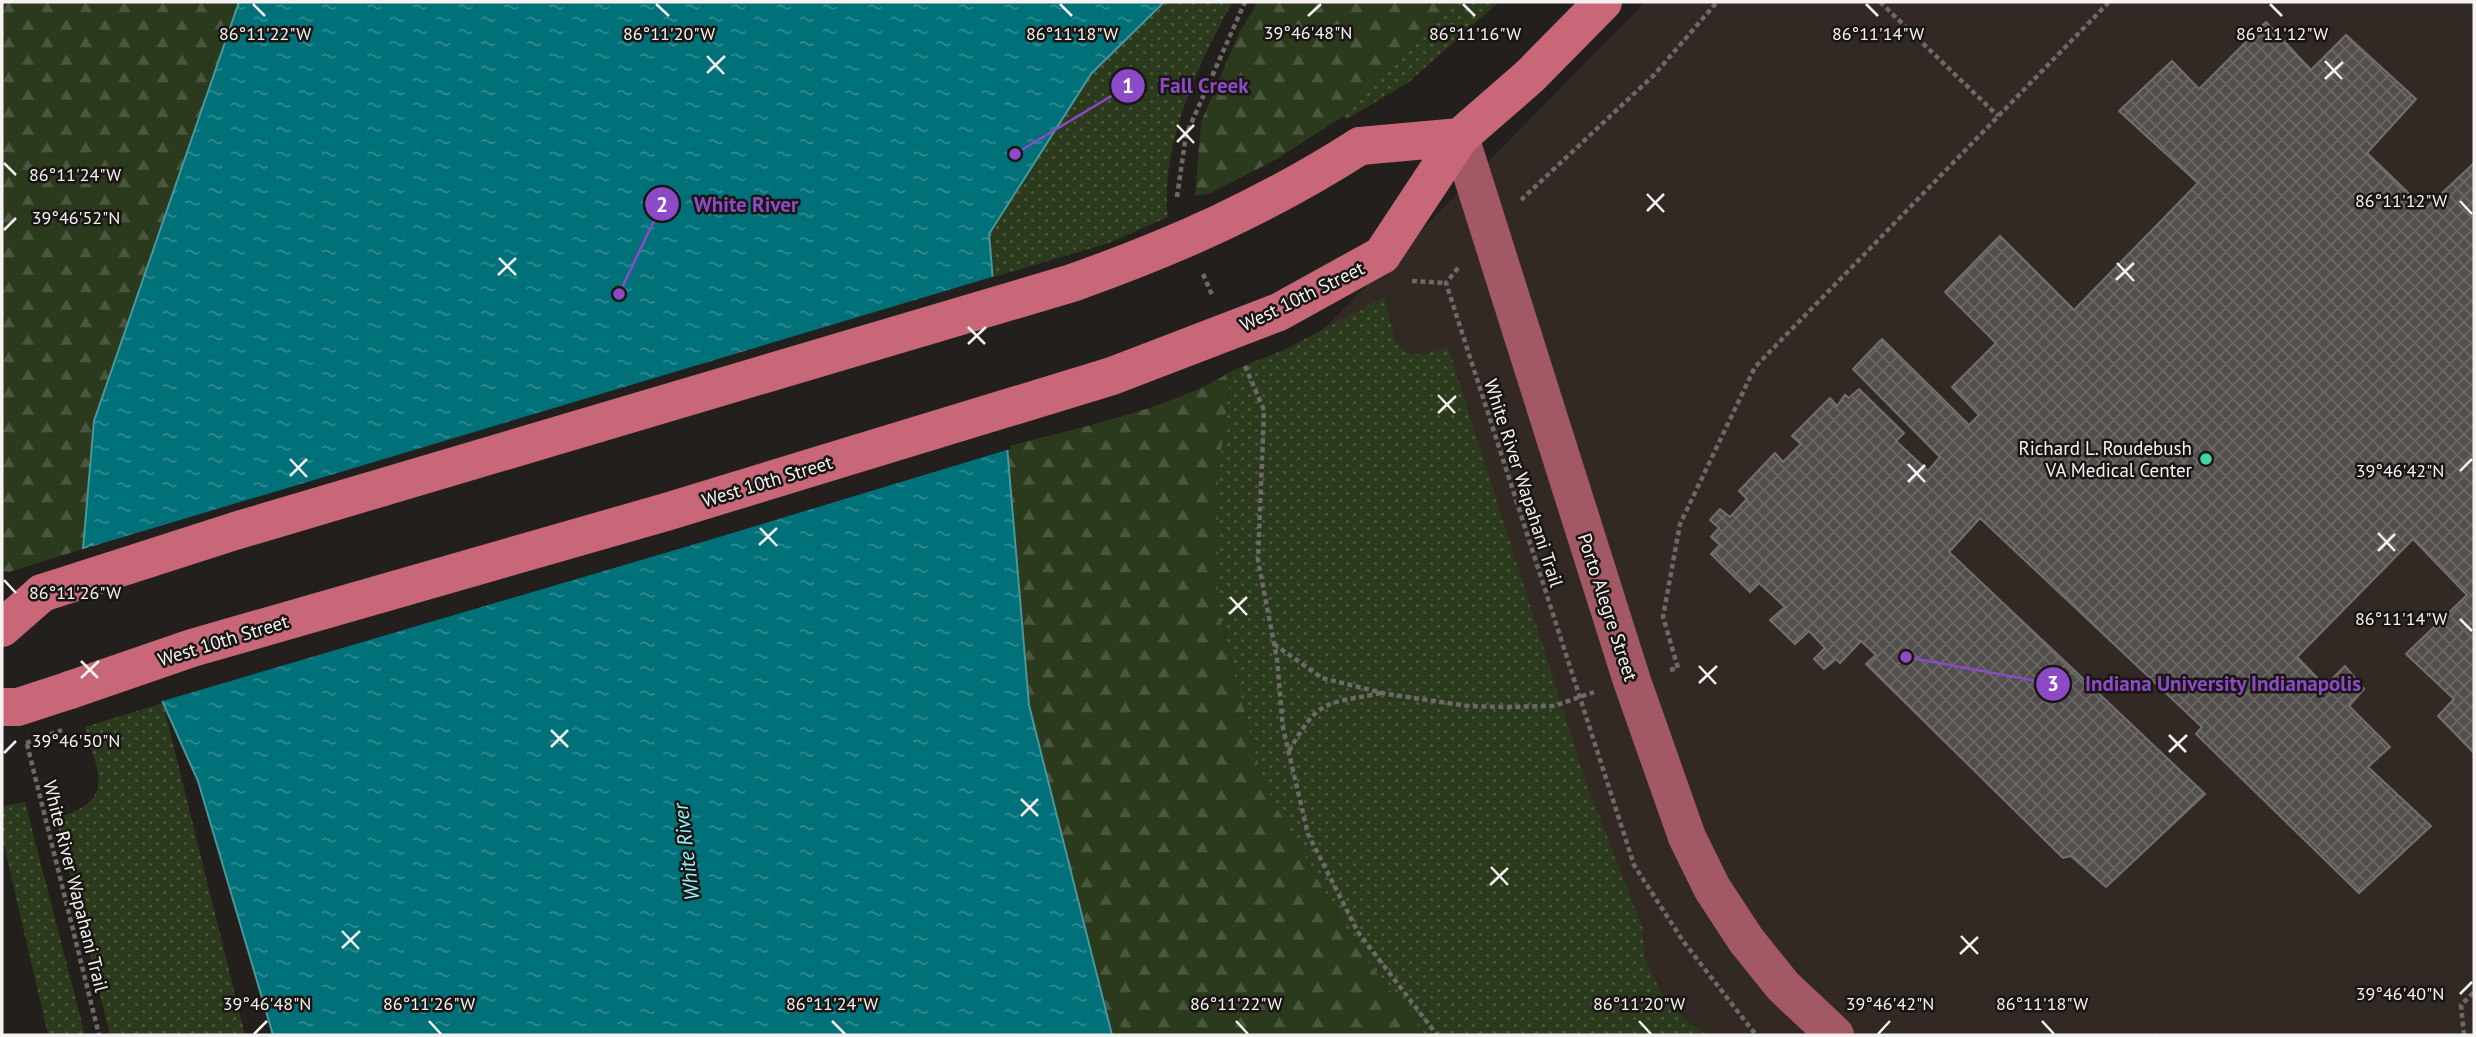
<svg xmlns="http://www.w3.org/2000/svg" width="2476" height="1037" font-family="'PT Sans',sans-serif">
<style>
.built{fill:#322924}
.grass{fill:url(#grass-dots)}
.forest{fill:url(#forest-firs)}
.water{fill:url(#water-ripples);stroke:#4a979d;stroke-width:2}
.pier{fill:#221f1c}
.building{fill:url(#building-cross-hatch);stroke:#75706e;stroke-width:2}
.lines{fill:none;stroke-linecap:round;stroke-linejoin:round}
.path{stroke:#6c6967;stroke-width:4.5;stroke-dasharray:5 3.5;stroke-linecap:butt}
.secondary{stroke:#a35965;stroke-width:38}
.primary{stroke:#c86778;stroke-width:38}
.path-bridge{stroke:#6c6967;stroke-width:4.5;stroke-dasharray:5 3.5;stroke-linecap:butt}
.primary-bridge{stroke:#c86778;stroke-width:38}
.ticks{fill:none;stroke:#f6f3f2;stroke-width:2.5}
.poi-dot{fill:#3ed4a3;stroke:#191513;stroke-width:2.5}
.labels{text-anchor:middle;dominant-baseline:central;stroke-width:5;stroke-linejoin:round;paint-order:stroke}
.street-label{font-size:19px;fill:#f6f3f2;stroke:#191513}
.poi-label{font-size:19px;fill:#f6f3f2;stroke:#191513;text-anchor:end}
.water-label{font-size:21px;font-style:italic;fill:#94f4ff;stroke:#191513}
.ticks-label{font-size:18px;text-anchor:middle;fill:#f6f3f2;stroke:#191513;stroke-width:5;stroke-linejoin:round;paint-order:stroke}
.leader{fill:none;stroke:#8d4ac7;stroke-width:2.5}
.callout-dot{fill:#8d4ac7;stroke:#191513;stroke-width:2.5}
.mark-label{font-size:21px;text-anchor:middle;font-weight:bold;fill:#fff}
.callout-label{font-size:21px;text-anchor:middle;font-weight:bold;fill:#8d4ac7;stroke:#191513;stroke-width:5;stroke-linejoin:round;paint-order:stroke}
</style>
<defs>
<pattern id="grass-dots" width="8" height="8" patternUnits="userSpaceOnUse" patternTransform="scale(1.75)"><rect width="8" height="8" fill="#2b391c"/><path d="M2 2h.1M6 6h.1" fill="none" stroke="#4a563d" stroke-width="1.8" stroke-linecap="round"/></pattern>
<pattern id="forest-firs" width="22" height="20" patternUnits="userSpaceOnUse" patternTransform="scale(1.75)"><rect width="22" height="20" fill="#2b391c"/><path d="M5 1l3.5 6h-7zM16 11l3.5 6h-7z" fill="#4a563d"/></pattern>
<pattern id="water-ripples" width="26" height="14" patternUnits="userSpaceOnUse" patternTransform="scale(1.75)"><rect width="26" height="14" fill="#007079"/><path d="M2 4q2-2 4 0t4 0M15 11q2-2 4 0t4 0" fill="none" stroke="#328c93"/></pattern>
<pattern id="building-cross-hatch" width="8" height="8" patternUnits="userSpaceOnUse" patternTransform="scale(1.75)"><rect width="8" height="8" fill="#524e4c"/><path d="M0 0l8 8M0 8l8-8" fill="none" stroke="#6c6866"/></pattern>
</defs>
<rect width="100%" height="100%" fill="#221f1c"/>
<!-- built -->
<path class="built" d="M1645,2H2474V1035H1539L1263,391Z"/>
<!-- grass -->
<path class="grass" d="M1164,2H1233C1199,60 1159,149 1168,217L1109,243L991,278L989,234L1091,74Z
M1451,2H1499L1409,82L1347,119L1342,117Z
M1384,297L1395,341L1409,354H1424L1448,347L1586,782L1642,926L1645,959L1661,992L1686,1021L1708,1035H1425L1353,942L1263,783L1218,610V477L1231,371L1286,349Z
M163,703L245,1035H110L56,818C117,800 98,776 85,727Z
M25,802L85,1035H48L2,837V806Z"/>
<!-- forest -->
<path class="forest" d="M2,2H239L94,421L83,549L9,572L2,571Z
M1258,2H1451L1342,117L1275,160L1211,193L1195,196L1201,122L1239,33Z
M1231,371L1218,477V610L1263,783L1353,942L1425,1035H1112L1029,705L1006,447C1071,429 1177,408 1231,371Z"/>
<!-- water -->
<path class="water" d="M239,2H1164L1091,74L989,234L1029,705L1112,1035H273L198,781L92,544L83,549L94,421Z"/>
<!-- pier -->
<path class="pier" d="M995,276L1010,449L719,537L159,702L90,548L84,552L80,550Z"/>
<!-- building -->
<path class="building" d="M2266,22L2311,70L2346,35L2416,99L2367,153L2425,209L2474,163V753L2438,716L2454,699L2406,654L2467,595L2413,539L2297,657L2325,686L2345,666L2364,689L2349,706L2390,747L2368,767L2431,826L2359,893L2196,734L2202,727L1980,518L1949,552L2205,794L2106,887L2071,856L2063,858L1866,664L1876,655L1861,641L1840,663L1836,659L1824,669L1814,659L1825,648L1809,631L1795,644L1770,620L1785,607L1759,583L1750,592L1711,554L1720,545L1711,537L1719,528L1710,520L1720,509L1730,517L1747,499L1739,491L1775,453L1783,462L1801,444L1792,436L1830,398L1837,406L1845,395L1849,398L1859,389L1904,433L1896,441L1928,471L1940,457L1853,369L1882,339L1969,425L1979,415L1952,387L1996,343L1945,292L2000,236L2074,310L2198,183L2119,111L2172,61L2199,89Z"/>
<g class="lines">
<!-- path -->
<path class="path" d="M1880,2L1998,116
M1177,197L1186,135L1245,2
M1521,200L1654,75L1717,2
M1458,268L1446,283L1634,865L1683,941L1756,1035
M1203,274L1212,295
M1245,366L1264,410L1258,560L1277,659L1283,728L1308,834L1358,932L1437,1035
M1274,644L1322,678L1387,694L1468,706L1503,707L1554,706L1594,692
M1670,670L1678,668L1663,617L1680,524L1755,367L2109,2
M27,744L99,1035
M1289,751C1320,697 1324,705 1381,693
M2156,1035H2157
M2464,1035L2461,1005L2474,992"/>
<!-- secondary -->
<path class="secondary" d="M1460,137L1632,681L1687,837L1712,888L1746,940L1783,986L1835,1035"/>
<!-- primary -->
<path class="primary" d="M1360,146L1460,137
M1382,255L1460,137L1530,76L1603,2
M2,628L42,593
M2,707H18L70,690"/>
<!-- path-bridge -->
<path class="path-bridge" d="M1412,281L1446,283
M26,743L62,730"/>
<!-- primary-bridge -->
<path class="primary-bridge" d="M42,593L235,531L1072,283C1176,246 1266,206 1360,146
M70,690L192,648L666,512L1112,376L1279,312L1382,255"/>
</g>
<!-- ticks -->
<path class="ticks" d="M253,4L265,16M656,4L669,16M1060,4L1072,16M1463,4L1475,16M1866,4L1878,16M2270,4L2282,16M1308,16L1321,4M707,56L724,74M2325,61L2342,79M707,73L725,56M2325,79L2343,62M1177,125L1194,143M1177,142L1194,125M4,163L16,175M1647,194L1664,212M2460,201L2472,214M1647,211L1664,194M4,230L16,218M499,258L516,275M2117,263L2134,281M498,275L516,258M2116,280L2134,263M968,327L985,344M968,344L986,327M1438,395L1455,413M1438,413L1456,396M290,459L307,477M1908,464L1925,482M2460,471L2472,459M290,476L307,459M1908,482L1925,465M760,528L777,546M2378,533L2395,551M759,545L777,528M2378,551L2395,534M4,580L16,593M1230,597L1247,615M1229,614L1247,597M2460,619L2472,631M81,661L98,678M1699,666L1716,684M81,678L99,661M1699,683L1717,666M551,730L568,747M2169,735L2186,752M551,747L568,730M2169,752L2187,735M4,753L16,741M1021,799L1038,816M1021,816L1038,799M1491,867L1508,885M1490,885L1508,868M342,931L359,949M1961,936L1978,954M342,948L360,931M1960,954L1978,937M2460,994L2472,982M429,1021L441,1034M832,1021L845,1034M1236,1021L1248,1034M1639,1021L1651,1034M2042,1021L2054,1034M254,1034L267,1021M1878,1034L1890,1021"/>
<!-- markers -->
<circle class="poi-dot" cx="2206" cy="459" r="7"/>
<g class="labels">
<!-- street labels -->
<g class="street-label">
<text transform="translate(1302 296) rotate(-26)">West 10th Street</text>
<text transform="translate(767 481) rotate(-17)">West 10th Street</text>
<text transform="translate(1524 483) rotate(72)">White River Wapahani Trail</text>
<text transform="translate(1608 607) rotate(72)">Porto Alegre Street</text>
<text transform="translate(223 640) rotate(-17)">West 10th Street</text>
<text transform="translate(76 886) rotate(76)">White River Wapahani Trail</text>
</g>
<!-- poi labels -->
<g class="poi-label">
<text x="2192" y="448">Richard L. Roudebush<tspan x="2192" dy="22">VA Medical Center</tspan></text>
</g>
<!-- water labels -->
<g class="water-label">
<text transform="translate(686 852) rotate(-97)">White River</text>
</g>
</g>
<g class="ticks-label">
<text x="1308" y="39">39°46'48"N</text>
<text x="265" y="40">86°11'22"W</text>
<text x="669" y="40">86°11'20"W</text>
<text x="1072" y="40">86°11'18"W</text>
<text x="1475" y="40">86°11'16"W</text>
<text x="1878" y="40">86°11'14"W</text>
<text x="2282" y="40">86°11'12"W</text>
<text x="75" y="181">86°11'24"W</text>
<text x="2401" y="207">86°11'12"W</text>
<text x="76" y="224">39°46'52"N</text>
<text x="2400" y="477">39°46'42"N</text>
<text x="75" y="599">86°11'26"W</text>
<text x="2401" y="625">86°11'14"W</text>
<text x="76" y="747">39°46'50"N</text>
<text x="2400" y="1000">39°46'40"N</text>
<text x="429" y="1010">86°11'26"W</text>
<text x="832" y="1010">86°11'24"W</text>
<text x="1236" y="1010">86°11'22"W</text>
<text x="1639" y="1010">86°11'20"W</text>
<text x="2042" y="1010">86°11'18"W</text>
<text x="267" y="1010">39°46'48"N</text>
<text x="1890" y="1010">39°46'42"N</text>
</g>
<!-- callouts -->
<path class="leader" d="M1015 154L1128 86M619 294L662 204M1906 657L2053 684"/>
<g class="callout-dot">
<circle cx="1015" cy="154" r="7"/>
<circle cx="619" cy="294" r="7"/>
<circle cx="1906" cy="657" r="7"/>
<circle cx="1128" cy="86" r="18"/>
<circle cx="662" cy="204" r="18"/>
<circle cx="2053" cy="684" r="18"/>
</g>
<g class="mark-label">
<text x="1128" y="93">1</text>
<text x="662" y="212">2</text>
<text x="2053" y="691">3</text>
</g>
<g class="callout-label">
<text x="1204" y="93">Fall Creek</text>
<text x="746" y="212">White River</text>
<text x="2223" y="691">Indiana University Indianapolis</text>
</g>
<!-- border -->
<rect width="2476" height="1037" fill="none" stroke="#f6f3f2" stroke-width="7"/>
</svg>
